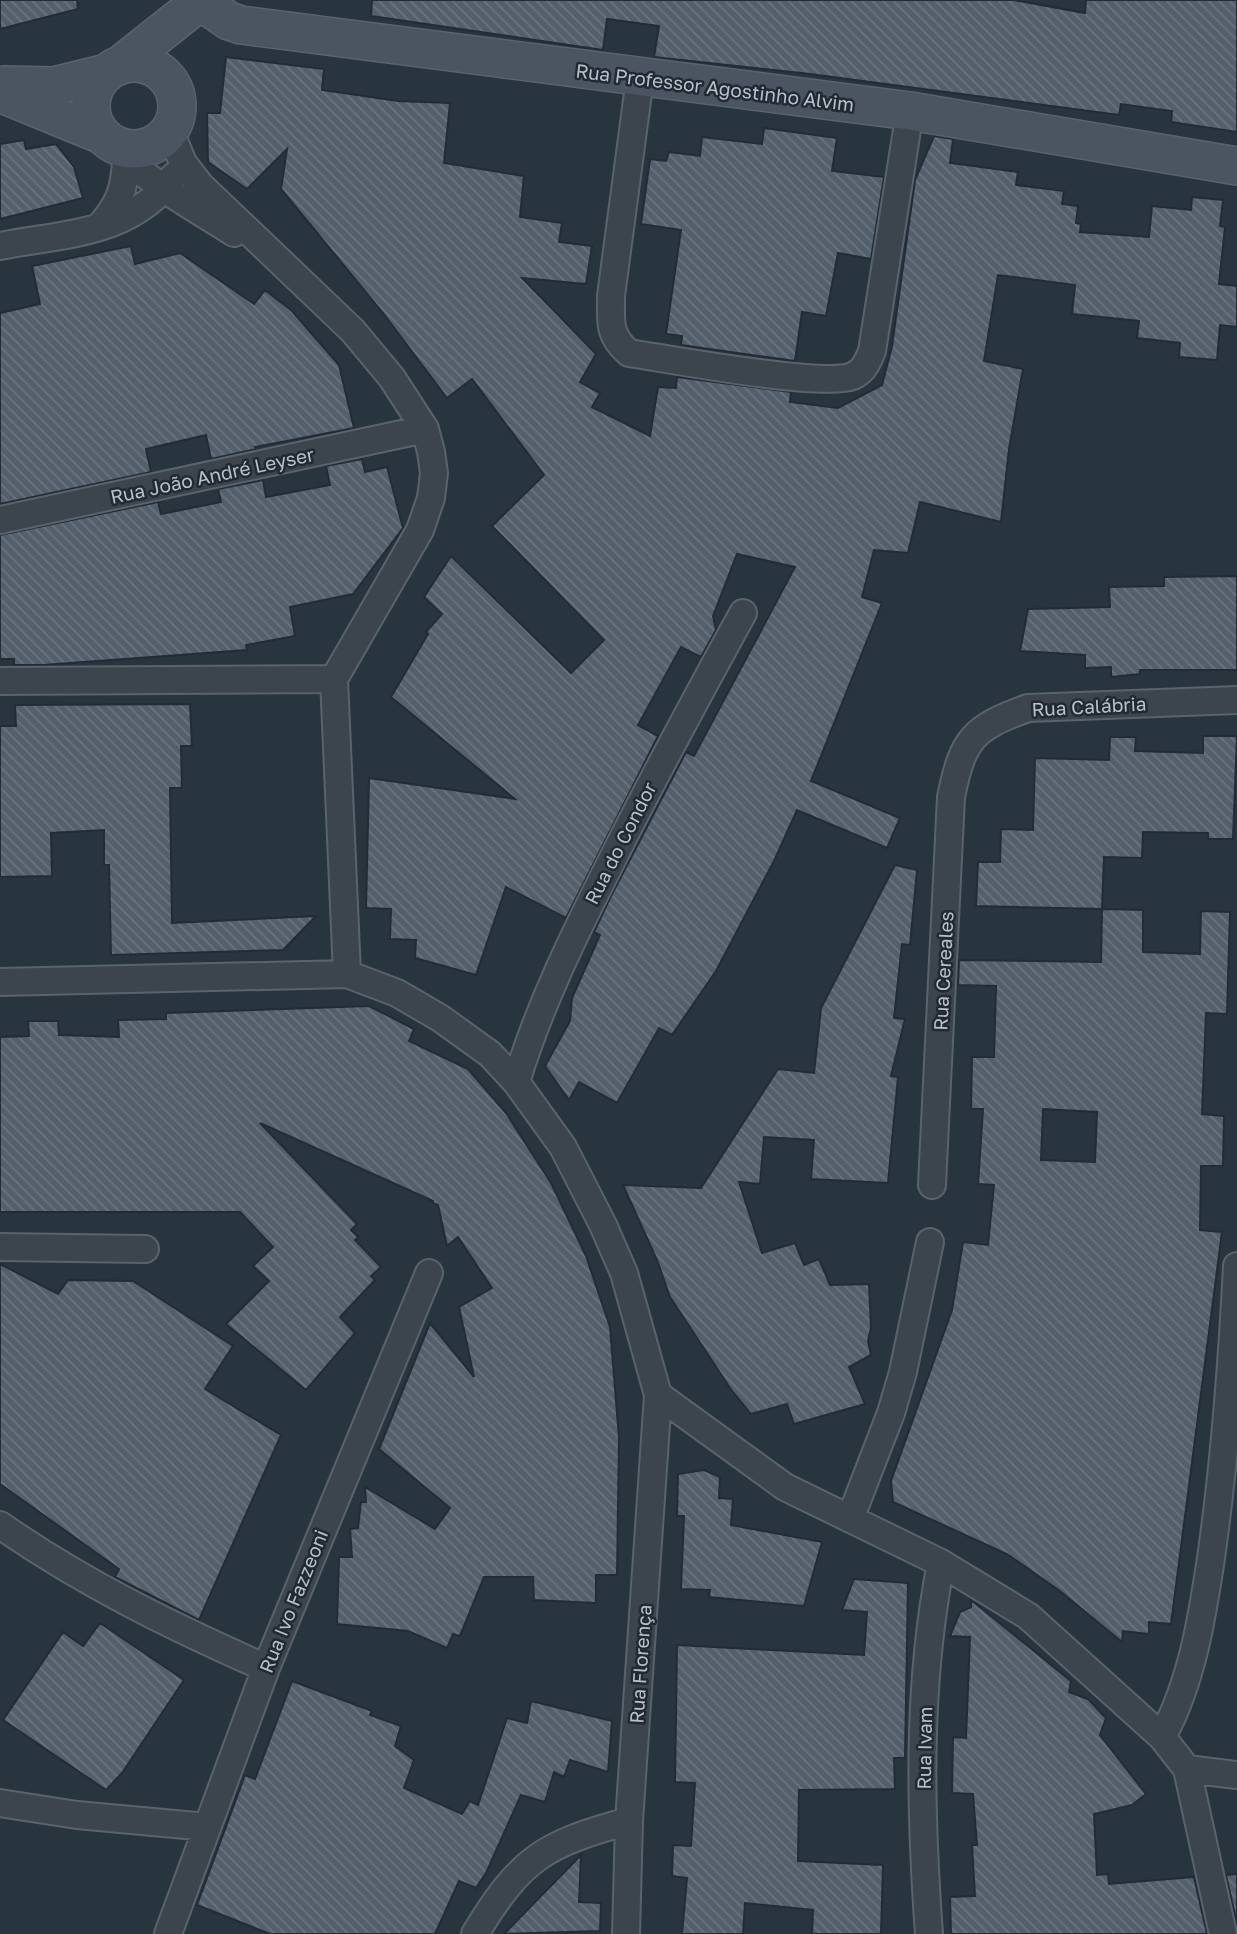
<svg xmlns="http://www.w3.org/2000/svg" width="1237" height="1934" font-family="'Golos Text',sans-serif">
<style>
.building{fill:url(#building-back-hatch);stroke:#232c36;stroke-width:2;fill-rule:evenodd}
.lines{fill:none;stroke-linecap:round;stroke-linejoin:round}
.street-casing{stroke:#5a636c;stroke-width:30}
.secondary-casing{stroke:#5a636c;stroke-width:40}
.street{stroke:#3c454e;stroke-width:26}
.secondary{stroke:#4b5561;stroke-width:37}
.labels{text-anchor:middle;dominant-baseline:central;stroke-width:5;stroke-linejoin:round;paint-order:stroke}
.street-label{font-size:19px;fill:#b9c0c9;stroke:#212a34}
</style>
<defs>
<pattern id="building-back-hatch" width="6" height="6" patternUnits="userSpaceOnUse" patternTransform="scale(1.75)"><rect width="6" height="6" fill="#545f6c"/><path d="M-1 5l2 2M0 0l6 6M5-1l2 2" fill="none" stroke="#6a7480"/></pattern>
</defs>
<rect width="100%" height="100%" fill="#28343e"/>
<!-- building -->
<path class="building" d="M0,0H77L78,9L0,29Z
M372,0H1014L1085,13L1086,0H1237V132L1171,122L1172,111L1121,104L1119,115L810,74L654,57L659,26L607,19L603,50L371,16Z
M226,57L324,69L322,90L398,101L450,103L444,163L524,176L520,217L562,223L559,242L592,246L586,284L522,278L596,354L580,382L600,393L592,407L650,436L658,387L676,388L677,377L791,392L790,402L838,408L882,385L892,346L915,180L934,136L953,139L950,163L1018,172L1016,185L1064,191L1062,204L1078,206L1076,223L1081,224L1080,232L1149,237L1152,206L1191,210L1192,197L1223,200L1220,226L1225,227L1219,284L1237,286V327L1220,325L1217,360L1179,357L1180,343L1137,338L1139,321L1072,314L1075,285L998,275L984,361L1023,369L1009,449L1001,522L920,502L908,553L874,550L862,597L882,603L811,781L900,818L887,848L797,810L774,861L716,971L672,1035L659,1028L617,1103L579,1082L569,1100L545,1066L570,1021L572,998L600,935L594,932L611,896L686,752L694,756L795,567L737,554L713,616L716,630L701,657L681,647L638,725L658,736L566,918L506,887L476,975L415,958L416,940L390,939L391,909L366,908L369,778L515,799L391,697L428,634L426,632L442,614L424,597L451,556L571,673L604,640L492,526L544,475L472,379L447,398L383,313L281,189L287,149L247,189L208,162L207,113H220Z
M764,128L837,138L832,171L884,177L871,259L838,253L826,316L802,312L795,361L681,345L682,336L666,334L681,230L641,224L650,159L666,161L669,152L700,156L702,137L762,144Z
M24,140L26,149L56,144L74,167L83,198L0,219V144Z
M131,246L135,264L180,253L254,304L265,290L292,311L339,365L354,428L255,447L256,449L211,459L206,435L146,449L151,472L0,504V313L40,304L32,266Z
M362,459L365,472L387,467L403,528L353,594L290,607L295,636L246,645L247,650L43,665H14V659H0V535L158,502L161,514L221,502L218,489L263,480L266,497L330,485L326,466Z
M1237,576V670H1140V674L1111,677V667L1085,668V655L1020,651L1028,609L1110,607L1109,587L1164,586V577Z
M190,704L192,746H181L182,788H170L172,923L316,916L283,950L111,955L109,865H104V830L51,833L52,876L0,877V726H16L15,705Z
M1203,736H1237L1233,839H1208V833L1143,832L1142,858L1104,857L1102,909L976,906L978,862H1000L1001,829L1033,830L1035,758L1109,760L1110,737H1136L1135,751L1203,753Z
M895,865L917,870L910,945L902,944L894,1018L905,1019L891,1076L898,1077L888,1183L811,1179L814,1140L764,1137L760,1184L739,1182L762,1253L795,1243L804,1265L819,1259L830,1285L869,1284L871,1328L868,1341L871,1355L849,1367L865,1404L794,1424L787,1404L751,1414L732,1391L670,1297L657,1260L623,1185L701,1188L778,1069L814,1073L821,1008Z
M1102,909L1143,910V952L1200,954L1201,911L1230,912L1227,1014L1206,1013L1202,1114L1224,1116L1223,1166H1201L1200,1230L1222,1232L1171,1624L1149,1622V1634L1123,1631L1122,1642L1060,1591L1007,1554L893,1502L891,1481L952,1310L963,1242L988,1245L994,1185L978,1184L983,1109H971L972,1057H994L996,986L958,985L959,960L1101,962ZM1043,1109L1097,1112L1095,1162L1041,1160Z
M369,1006L414,1029L409,1041L468,1069L506,1113L551,1183L586,1256L610,1327L619,1438L617,1575H596V1603L534,1600L533,1577H484L460,1636L453,1634L447,1648L408,1631L337,1624L339,1557H352L350,1529L358,1528L361,1502H366L365,1487L435,1529L450,1508L379,1449L430,1323L474,1377L459,1307L492,1288L458,1237L447,1246L438,1205L433,1203V1201L260,1123L357,1224L351,1230L358,1237L355,1240L381,1267L371,1276L375,1280L340,1317L355,1333L306,1390L226,1324L269,1281L253,1266L273,1247L240,1212H0V1037L29,1036L28,1021H58L59,1035L119,1037L118,1020L166,1019V1013Z
M0,1264L58,1294L68,1280L133,1281L233,1346L205,1389L281,1435L199,1620L115,1577L119,1569L0,1484Z
M704,1470L720,1477L719,1498L733,1499L731,1525L822,1542L804,1606L709,1597L710,1590L681,1589L684,1516H677L678,1474Z
M854,1579L908,1583L905,1758H894L895,1789L799,1790L798,1861L883,1865L881,1934H812L813,1910L745,1903L743,1934H682L687,1878L672,1876L673,1845L691,1846L695,1783L675,1782L677,1645L864,1655L867,1612L842,1610Z
M971,1600L1071,1681L1069,1692L1088,1699L1106,1718L1100,1735L1146,1794L1132,1805L1094,1814L1097,1875L1108,1874L1109,1884L1194,1877L1207,1934H951L950,1897L975,1896L972,1845H977L973,1794L952,1793L953,1737L966,1738L970,1637L950,1636L960,1612L971,1607Z
M100,1623L184,1680L122,1773L106,1790L3,1720L63,1632L83,1646Z
M292,1681L372,1711L370,1715L401,1726L395,1746L414,1760L404,1788L462,1814L470,1801L478,1805L507,1718L527,1723L531,1701L612,1721L608,1772L570,1760L564,1777L554,1772L545,1802L521,1795L486,1873L476,1888L459,1881L435,1934H270L197,1905L245,1775L255,1779Z
M581,1855L579,1902L601,1903L600,1931L504,1934Z
M1237,1874V1924L1226,1875Z"/>
<g class="lines">
<!-- street casing -->
<g class="street-casing">
<path id="street" d="M640,78L611,296C611,322 608,335 629,353C669,359 823,388 853,376C864,371 868,361 872,351L910,111
M170,131L183,163L200,185L353,331L392,378L425,429L431,452L434,473L431,498L420,530L334,679L347,974
M112,144C146,182 192,206 234,233
M99,227C119,205 125,189 126,159
M0,246C67,233 130,235 174,176
M0,520L425,429
M0,681L334,679
M0,982L347,974L397,993L440,1018L490,1054L516,1082L563,1147L603,1225L624,1273L658,1395L785,1487L941,1563L1028,1616L1162,1737L1187,1769L1223,1934
M516,1082C540,1004 574,935 611,862C653,778 698,695 743,613
M932,1185L951,797C963,739 972,728 1028,708L1237,700
M0,1247L145,1249
M850,1519L891,1413L903,1372L930,1242
M0,1525C83,1583 173,1627 266,1668
M1162,1737C1192,1682 1202,1618 1211,1558C1225,1460 1232,1364 1237,1266
M1187,1769L1237,1775
M0,1803L77,1815L207,1827
M168,1934L266,1668L429,1273
M475,1934C521,1858 544,1844 629,1821
M626,1934L629,1821L658,1395
M929,1934C920,1810 917,1685 941,1563"/>
</g>
<!-- secondary casing -->
<g class="secondary-casing">
<path id="secondary" d="M199,0L229,21L241,25L910,111L1237,166
M91 106a43 43 0 1 1 86 0a43 43 0 1 1-86 0Z
M119,66L202,0
M4,85L54,86L107,73
M0,93L102,135"/>
</g>
<!-- street -->
<use href="#street" class="street"/>
<!-- secondary -->
<use href="#secondary" class="secondary"/>
</g>
<g class="labels">
<!-- street labels -->
<g class="street-label">
<text transform="translate(715 87) rotate(7)">Rua Professor Agostinho Alvim</text>
<text transform="translate(212 475) rotate(-12)">Rua João André Leyser</text>
<text transform="translate(1089 706) rotate(-3)">Rua Calábria</text>
<text transform="translate(620 843) rotate(-63)">Rua do Condor</text>
<text transform="translate(943 971) rotate(-87)">Rua Cereales</text>
<text transform="translate(293 1601) rotate(-68)">Rua Ivo Fazzeoni</text>
<text transform="translate(640 1664) rotate(-86)">Rua Florença</text>
<text transform="translate(924 1748) rotate(-89)">Rua Ivam</text>
</g>
</g>
</svg>
